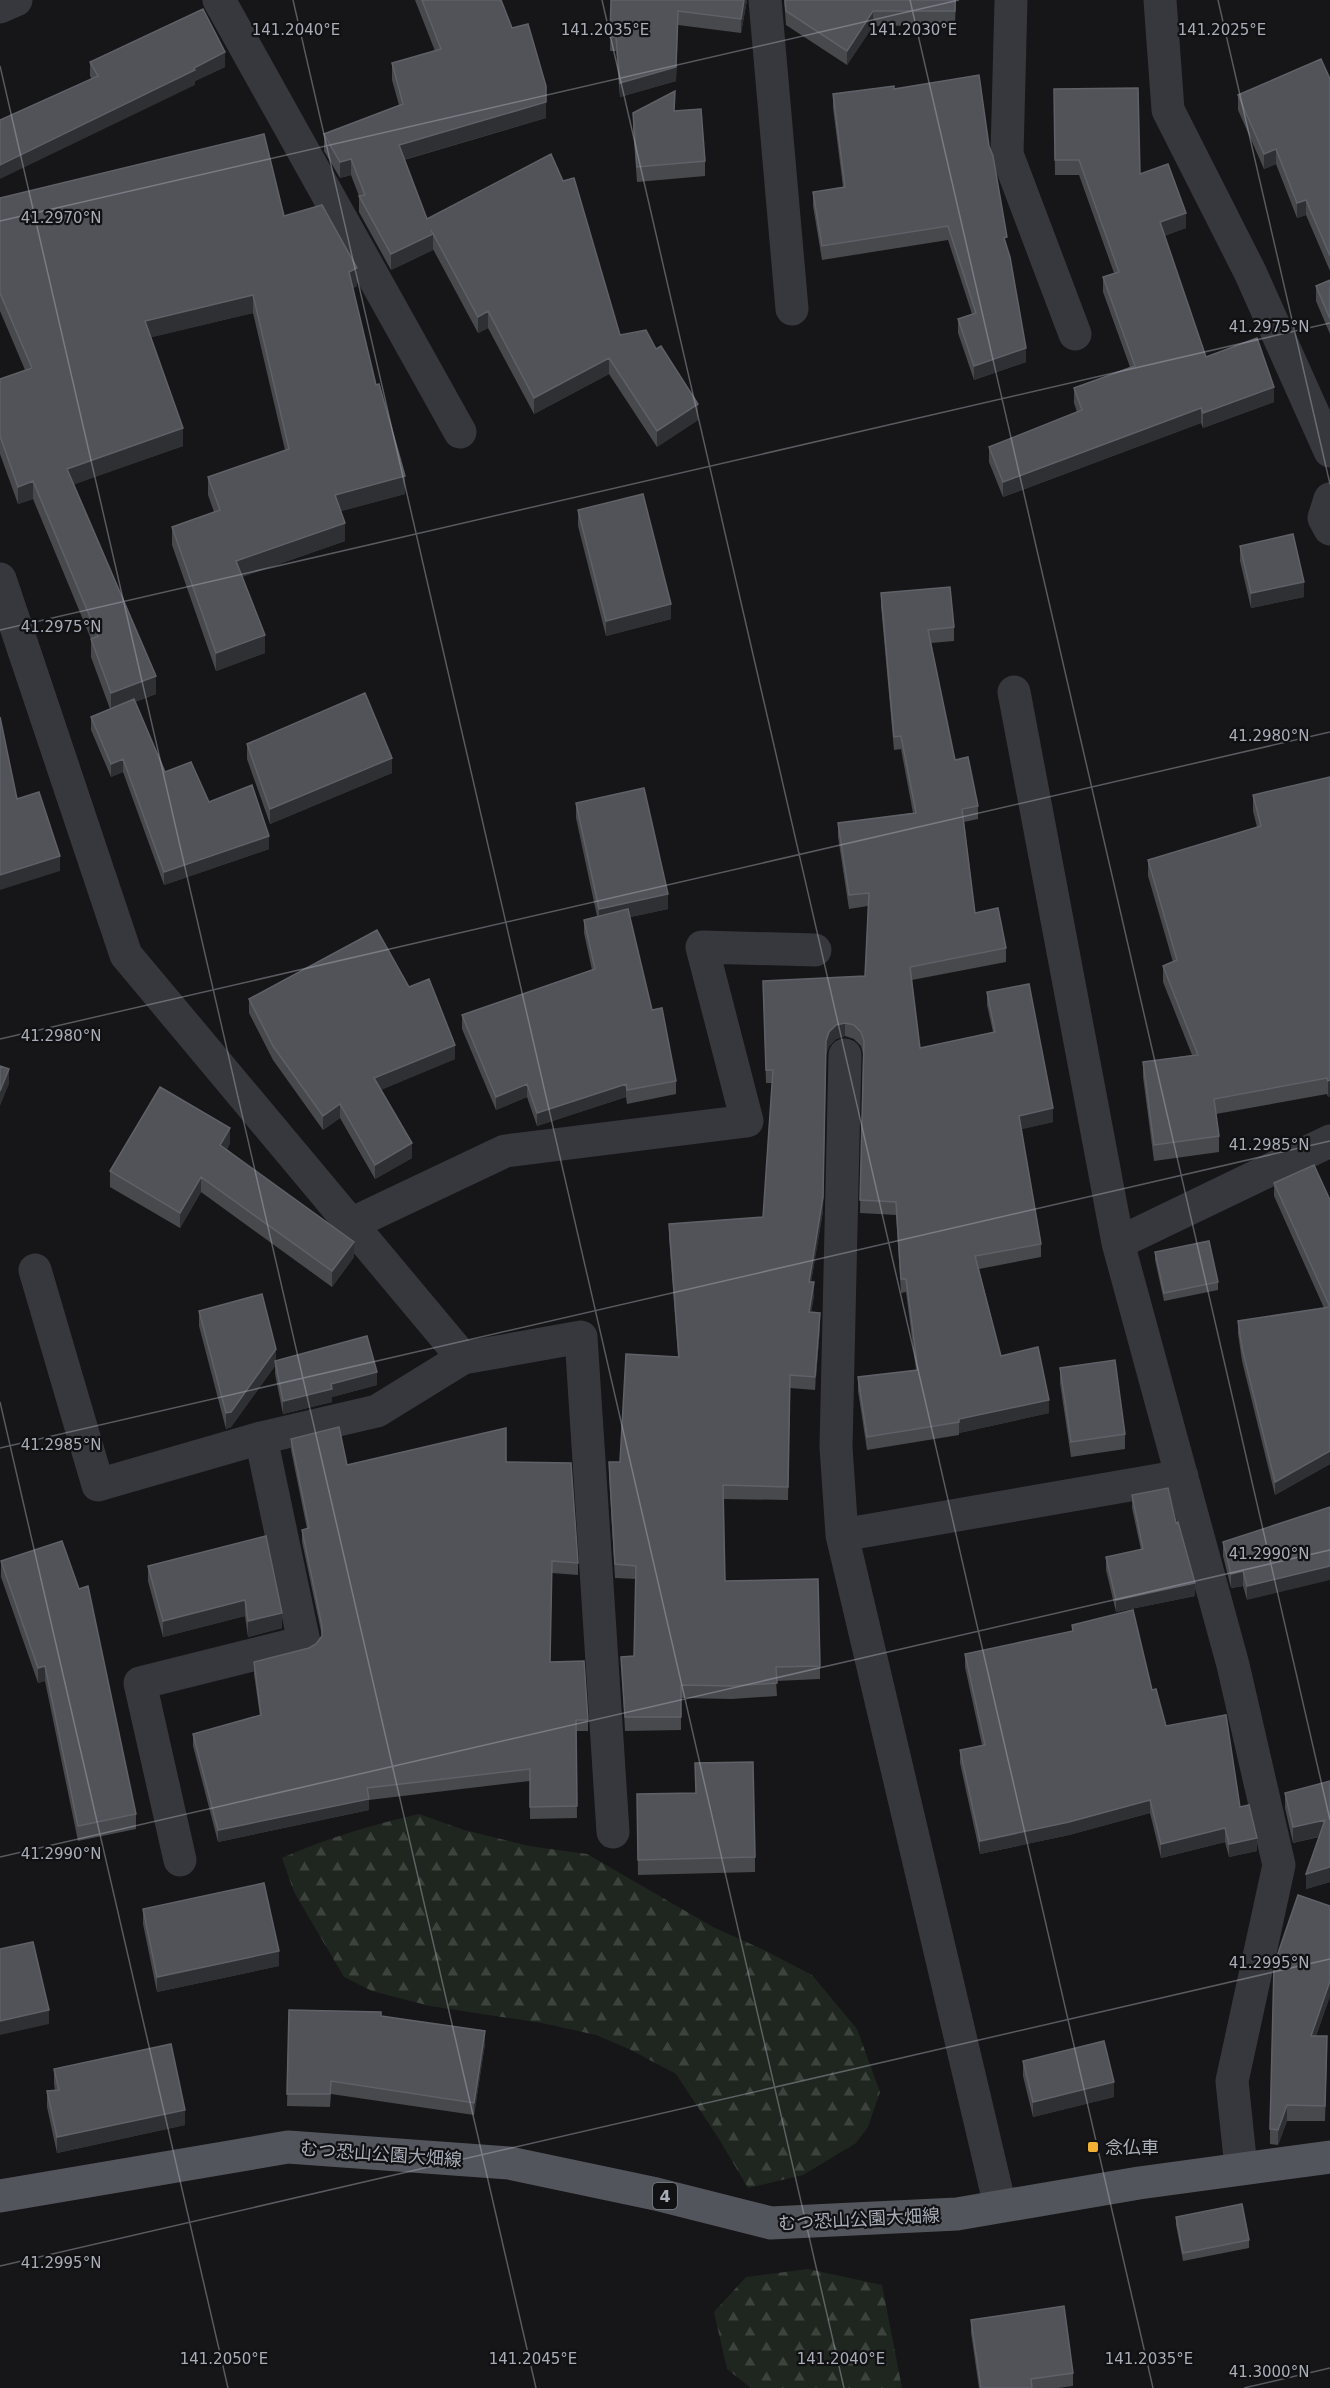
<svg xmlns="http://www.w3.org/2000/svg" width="1330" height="2388" font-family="'DejaVu Sans','Noto Sans JP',sans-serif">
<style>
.forest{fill:url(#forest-firs)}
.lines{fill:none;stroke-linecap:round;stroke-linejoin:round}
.minor{stroke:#37383d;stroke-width:33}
.tertiary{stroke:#37383d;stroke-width:33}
.primary{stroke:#53555c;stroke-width:33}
.wall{fill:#47494d}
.shaded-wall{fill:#2f3033}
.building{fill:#525359;stroke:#5f6168;stroke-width:1.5}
.ticks{fill:none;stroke:#a8adb8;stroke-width:1.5;stroke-opacity:0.45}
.poi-dot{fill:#f2b134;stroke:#111113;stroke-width:2}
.labels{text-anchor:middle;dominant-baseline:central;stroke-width:4.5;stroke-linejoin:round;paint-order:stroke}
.shield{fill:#111113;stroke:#7b7e86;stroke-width:1.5}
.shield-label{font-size:16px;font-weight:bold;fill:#a8adb8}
.poi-label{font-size:18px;fill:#a8adb8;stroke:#111113;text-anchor:start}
.street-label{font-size:18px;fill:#a8adb8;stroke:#111113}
.ticks-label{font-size:15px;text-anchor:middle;fill:#a8adb8;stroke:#111113;stroke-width:4.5;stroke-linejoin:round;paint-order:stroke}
</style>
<defs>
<pattern id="forest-firs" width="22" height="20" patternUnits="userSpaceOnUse" patternTransform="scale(1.5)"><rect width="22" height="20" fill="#1e261f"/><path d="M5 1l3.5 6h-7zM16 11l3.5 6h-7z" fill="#3c433d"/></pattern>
</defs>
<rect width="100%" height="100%" fill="#161618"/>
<!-- forest -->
<path class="forest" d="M419,1814L464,1830L529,1846L587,1854L713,1927L764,1950L812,1975L857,2029L880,2092L868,2127L856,2143L803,2175L748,2188L719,2139L676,2074L629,2049L596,2035L542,2023L430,2006L372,1991L344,1977L294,1892L282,1858C327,1838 371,1825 419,1814Z
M808,2269L882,2285L902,2388H751L727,2369L714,2312L746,2277Z"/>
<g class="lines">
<!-- minor -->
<path class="minor" d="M219,0L460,432
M765,0L792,309
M1011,0L1007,154L1075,334
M1160,0L1168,110L1250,272L1330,451
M1330,499L1324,518L1330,529
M0,579L126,955L463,1358L581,1337L613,1832
M1014,692L1118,1243
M351,1224L505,1151L747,1121L702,947L815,950
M35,1270L98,1485L261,1438L377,1411L463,1358
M842,1535L836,1447L845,1055
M180,1860L140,1683L304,1642L261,1438
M1241,2168L1232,2081L1279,1865L1233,1665L1118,1243L1330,1141
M1000,2206L842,1535L1182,1476"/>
<!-- tertiary -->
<path class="tertiary" d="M0,7L16,0"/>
<!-- primary -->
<path class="primary" d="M0,2196L288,2147L509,2163L656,2194L771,2223L957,2214L1139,2183L1330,2157"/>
</g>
<!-- wall -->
<path class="wall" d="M415,0H501L546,118L404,160L427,219L620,335L656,349L698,420L657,447L609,374L534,414L488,328L478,333L433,249V250L391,270L359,212V196L351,175L340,178L324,151V134L399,105L392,80V63L435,51Z
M611,0H747L741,33L678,25L676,81L620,97L616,51H610Z
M784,0H956L955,25L873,26L847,65L786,25Z
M90,62L225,67L195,81V85L92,79L90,76Z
M1330,79V271L1306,215L1297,218L1276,164L1264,169L1238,110V95Z
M894,89L989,146L1026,362L974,380L958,333V319L972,314L948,240L822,260L813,206V192L843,187L833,108V94Z
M1054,89L1140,174L1186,228L1164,236L1206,357L1274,402L1203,428L1201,423L1003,497L989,462V447L1077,412L1074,403V388L1130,367L1103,292V277L1114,273L1079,175H1055Z
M633,113L705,161V176L637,182L633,128Z
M0,198L284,216L357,286L353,288L376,385L405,494L341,511L345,541L242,577L265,653L216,671L172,545V527L214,512L208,495V477L285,450L253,313L151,337L183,446L74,484L156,694L135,702L165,772L209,802L269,849L164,885L123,772L111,777L91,730V717L110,709L91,657V639L33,499L18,504L0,454V379L25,370L0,311Z
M1330,280V334L1316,301V286Z
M578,510L671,619L606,636L578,526Z
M1240,546L1304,597L1251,608L1240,561Z
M881,593L954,627V641L931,643L955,760L978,806V819L964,822L975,913L1006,948V962L912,980L920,1048L993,1032L987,1005V992L1053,1122L1021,1129L1041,1244V1257L979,1269L1001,1356L1049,1413L959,1433V1435L867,1450L858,1391V1377L916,1370L906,1292L901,1293L896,1215L860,1213L863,1054L861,1046L854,1039L845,1036L836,1039L829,1046L826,1055L823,1211L811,1282L814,1296L811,1312L820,1327L815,1390L790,1388L788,1500L723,1499L725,1581L820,1666V1679L776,1681L777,1696L732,1699L681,1698V1730L625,1731L621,1657L634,1656L636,1579L615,1578L609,1476V1462H620L678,1357L669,1237V1224L763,1217L772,1083H766L763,981L865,976L868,906L849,909L838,837V823L913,813L901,749L894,750L881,606Z
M247,744L392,773L270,824L247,759Z
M1330,777V1096L1328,1097L1327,1094L1216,1114L1219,1136V1152L1154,1161L1143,1077V1062L1192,1055L1163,982V966L1173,962L1148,876V860L1257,827L1253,811V795Z
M576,803L668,909L630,917L652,1010L676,1081V1094L627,1104L626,1097L537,1126L527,1097L496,1110L462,1029V1015L592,970L584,933V920L597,916L576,818Z
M409,987L455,1059L380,1090L412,1158L375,1179L340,1118L323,1130L273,1060L249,1013V999Z
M230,1143L227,1149L354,1257L332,1287L201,1192L180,1228L110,1187V1171Z
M1274,1183L1330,1200V1464L1275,1495L1242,1361L1238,1334V1321L1324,1308L1274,1196Z
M1155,1252L1218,1282V1290L1164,1301L1155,1260Z
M199,1311L276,1361L377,1385L332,1397V1402L283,1414L275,1374V1366L231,1427L226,1429L199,1326Z
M1060,1368L1125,1434V1449L1071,1457L1060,1383Z
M291,1439L347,1465L506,1462L578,1563V1575L552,1573L550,1662L588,1720V1731H576L577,1818L530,1819V1781L369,1800V1810L218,1842L193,1746V1734L260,1716L254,1674V1662L309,1648L316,1644L322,1636L302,1542V1530L307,1529L291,1450Z
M1132,1495L1176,1523L1195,1596L1116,1612L1106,1570V1557L1141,1550L1132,1508Z
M1330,1507L1247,1600L1243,1586L1231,1588L1223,1556V1542Z
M266,1536L282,1628L248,1637L245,1616L163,1637L148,1581V1566Z
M1,1561L79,1589L136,1814V1829L78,1841L45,1681L38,1683L1,1577Z
M1072,1625L1152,1690L1166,1726L1240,1807L1257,1851L1229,1857L1225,1842L1161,1858L1150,1813L1069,1835L980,1854L960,1763V1750L982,1745L965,1667V1654L1072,1632Z
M1330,1781V1882L1306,1889L1319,1837L1293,1843L1285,1808V1793Z
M637,1809L755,1857V1872L638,1875Z
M1330,1906V1996L1316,2036L1327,2052L1325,2121H1287L1278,2145L1270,2144V2129Z
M143,1909L279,1966L157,1992L143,1924Z
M289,2010L381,2016L485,2044L474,2115L331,2094L330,2107L287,2106Z
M1023,2061L1114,2097L1033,2117L1023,2076Z
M54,2069L185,2125L57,2153L47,2107V2091L55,2090L54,2084Z
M1176,2217L1249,2240V2248L1183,2261L1176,2225Z
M971,2320L1073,2373V2386L1058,2388H979L971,2333Z"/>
<!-- shaded-wall -->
<path class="shaded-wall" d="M744,0H747L741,33V19Z
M678,11L676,81L620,97V83Z
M873,11V26L847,65V51Z
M225,52V67L195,81V85L0,179V165Z
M546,102V118L399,161V145Z
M1276,149V164L1264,169V154Z
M351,159V175L340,178V162Z
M1306,200V215L1297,218V203Z
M1186,213V228L1160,237V222Z
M433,234V250L391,270V254Z
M357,268V286L349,289V272Z
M253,295V313L145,339V321Z
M488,311V328L478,333V317Z
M1026,348V362L974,380V366Z
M609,358V374L534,414V398Z
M1274,387V402L1203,428V413Z
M698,404V420L657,447V431Z
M1201,408V423L1003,497V482Z
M183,428V446L67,487V469Z
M405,476V494L335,513V495Z
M33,481V499L18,504V487Z
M345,523V541L236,579V561Z
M1304,582V597L1251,608V593Z
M671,604V619L606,636V621Z
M265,635V653L216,671V653Z
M156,676V694L111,711V693Z
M392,758V773L270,824V809Z
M123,759V772L111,777V764Z
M269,836V849L164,885V872Z
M60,856V871L0,890V875Z
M668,894V909L599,924V909Z
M845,1023V1036L836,1039L829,1046L826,1055L823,1211L809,1295V1282L826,1041L829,1032L836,1025Z
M455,1045V1059L374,1093V1078Z
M9,1069V1084L0,1106V1091Z
M1330,1080V1096L1328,1097V1081Z
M527,1084V1097L496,1110V1097Z
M626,1084V1097L537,1126V1113Z
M340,1104V1118L323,1130V1116Z
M1053,1108V1122L1019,1130V1116Z
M230,1128V1143L220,1160V1145Z
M412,1143V1158L375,1179V1165Z
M201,1177V1192L180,1228V1213Z
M354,1242V1257L332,1287V1271Z
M814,1282V1296L809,1326V1312Z
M820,1313V1327L815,1390V1377Z
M276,1349V1364L275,1361V1366L231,1427L226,1429V1413Z
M377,1372V1385L332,1397V1402L283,1414V1401L331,1384Z
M1049,1400V1413L959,1433V1419Z
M1330,1451V1464L1275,1495V1482Z
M1330,1566V1580L1247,1600V1586Z
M1243,1571V1586L1231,1588V1574Z
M1195,1583V1596L1116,1612V1600Z
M245,1600V1616L163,1637V1621Z
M282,1613V1628L248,1637V1621Z
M45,1666V1681L38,1683V1668Z
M369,1799V1810L218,1842V1830Z
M1150,1800V1813L1069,1835L980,1854V1841Z
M1325,1820V1835L1293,1843V1827Z
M1225,1828V1842L1161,1858V1844Z
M1257,1838V1851L1229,1857V1844Z
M1330,1867V1882L1306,1889V1874Z
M279,1951V1966L157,1992V1977Z
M1330,1981V1996L1311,2051V2036Z
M49,2010V2024L0,2035V2021Z
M485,2031V2044L474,2115V2103Z
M1114,2082V2097L1033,2117V2102Z
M1287,2105V2121L1278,2145V2130Z
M185,2110V2125L57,2153V2137Z"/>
<!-- building -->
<path class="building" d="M422,0H501L512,28L528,24L546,86V102L399,145L427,219L551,154L563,181L574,178L620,335L646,330L656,349L661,346L698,404L657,431L609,358L534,398L488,311L478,317L431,230L433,234L391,254L359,196L365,195L351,159L340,162L324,134L403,104L392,63L441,49Z
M611,0H744L741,19L678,11L676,67L620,83L616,37H610Z
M785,0H955V11H873L847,51L786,11Z
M203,9L225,52L194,68L195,70L0,165V120L98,76L90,62Z
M1321,59L1330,79V256L1306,200L1297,203L1276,149L1264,154L1238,95Z
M979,75L989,146L993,156L1007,237L1004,238L1010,257L1026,348L974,366L958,319L976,313L948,226L822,246L813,192L845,187L833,94L894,86V89Z
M1138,88L1140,174L1168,164L1186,213L1160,222L1206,357L1257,338L1274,387L1203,413L1201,408L1003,482L989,447L1082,410L1074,388L1135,366L1103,277L1119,272L1079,160H1055L1054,89Z
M675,91L674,111L701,109L705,161L637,167L633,113Z
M264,134L284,216L322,205L357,268L349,272L376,385L379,384L405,476L335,495L345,523L236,561L265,635L216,653L172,527L220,510L208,477L289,449L253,295L145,321L183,428L67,469L156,676L111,693L91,639L98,636L33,481L18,487L0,436V379L32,368L0,293V198Z
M1330,280V319L1316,286Z
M643,494L671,604L606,621L578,510Z
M1293,534L1304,582L1251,593L1240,546Z
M950,587L954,627L928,630L955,760L968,757L978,806L962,809L975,913L998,908L1006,948L910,967L920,1048L995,1032L987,992L1029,984L1053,1108L1019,1116L1041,1244L975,1256L1001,1356L1038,1347L1049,1400L959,1419V1422L867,1437L858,1377L918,1370L906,1279H901L896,1202L860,1200L864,1041L861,1032L854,1025L845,1023L836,1025L829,1032L826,1041L823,1197L809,1282H814L809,1312L820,1313L815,1377L790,1375L788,1487L723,1485L725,1581L818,1579L820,1666L776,1667L777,1683L732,1686L681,1685V1717H625L621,1657L634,1656L636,1566L615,1564L609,1462H620L626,1354L679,1357L669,1224L763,1217L773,1070H766L763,981L865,976L869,893L849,895L838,823L916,813L901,736L894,737L881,593Z
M365,693L392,758L270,809L247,744Z
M134,699L165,772L191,762L209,802L252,785L269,836L164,872L123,759L111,764L91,717Z
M0,717L17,799L39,792L60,856L0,875Z
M1330,777V1080L1328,1081L1327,1078L1214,1099L1219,1136L1154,1145L1143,1062L1198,1055L1163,966L1177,960L1148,860L1261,826L1253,795Z
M644,788L668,894L599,909L576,803Z
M628,909L652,1010L662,1008L676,1081L627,1090L626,1084L537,1113L527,1084L496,1097L462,1015L595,969L584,920Z
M377,930L409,987L429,979L455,1045L374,1078L412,1143L375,1165L340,1104L323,1116L273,1046L249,999Z
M0,1066L9,1069L0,1091Z
M160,1087L230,1128L220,1145L354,1242L332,1271L201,1177L180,1213L110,1171Z
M1314,1165L1330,1200V1451L1275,1482L1242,1348L1238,1321L1330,1307L1274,1183Z
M1209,1241L1218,1282L1164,1293L1155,1252Z
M262,1294L276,1349L231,1412L226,1413L199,1311Z
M367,1336L377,1372L331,1384L332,1389L283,1401L275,1361Z
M1115,1360L1125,1434L1071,1442L1060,1368Z
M339,1427L347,1465L506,1428V1462L571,1463L578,1563L552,1561L550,1662L584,1661L588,1720H576L577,1806L530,1807V1769L367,1788L369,1799L218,1830L193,1734L261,1715L254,1662L309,1648L316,1644L322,1636V1626L302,1530L309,1528L291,1439Z
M1168,1488L1176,1523L1178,1522L1195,1583L1116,1600L1106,1557L1143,1549L1132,1495Z
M1330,1507V1566L1247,1586L1243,1571L1231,1574L1223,1542Z
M266,1536L282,1613L248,1621L245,1600L163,1621L148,1566Z
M62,1541L79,1589L88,1586L136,1814L78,1826L45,1666L38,1668L1,1561Z
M1133,1610L1152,1690L1156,1689L1166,1726L1226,1715L1240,1807L1249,1805L1257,1838L1229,1844L1225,1828L1161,1844L1150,1800L1069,1822L980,1841L960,1750L985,1745L965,1654L1073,1631L1072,1625Z
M753,1762L755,1857L638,1860L637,1794L696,1793L695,1763Z
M1330,1781V1867L1306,1874L1325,1820L1293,1827L1285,1793Z
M264,1883L279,1951L157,1977L143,1909Z
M1298,1895L1330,1906V1981L1311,2036H1327L1325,2106L1287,2105L1278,2130L1270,2129L1274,1965Z
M33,1942L49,2010L0,2021V1949Z
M289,2010L381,2012V2016L485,2031L474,2103L331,2081L330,2094H287Z
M1104,2041L1114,2082L1033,2102L1023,2061Z
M171,2044L185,2110L57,2137L47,2091L59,2090L54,2069Z
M1242,2204L1249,2240L1183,2253L1176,2217Z
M1064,2306L1073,2373L1031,2379L1032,2388H981L971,2320Z"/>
<!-- ticks -->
<path class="ticks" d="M293,0L844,2388M602,0L1153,2388M910,0L1330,1820M1218,0L1330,484M0,66L536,2388M0,221L959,0M0,630L1330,323M0,1039L1330,732M0,1402L228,2388M0,1448L1330,1141M0,1857L1330,1550M0,2266L1330,1959M1244,2388L1330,2368"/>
<!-- markers -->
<rect class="poi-dot" x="1087" y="2141" width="12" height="12" rx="3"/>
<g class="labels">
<!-- shield labels -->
<rect class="shield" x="653" y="2183" width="24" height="26" rx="4.5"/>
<g class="shield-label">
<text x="665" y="2196">4</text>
</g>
<!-- poi labels -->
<g class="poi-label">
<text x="1105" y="2147">念仏車</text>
</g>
<!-- street labels -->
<g class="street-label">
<text transform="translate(381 2154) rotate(4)">むつ恐山公園大畑線</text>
<text transform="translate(859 2219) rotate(-3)">むつ恐山公園大畑線</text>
</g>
</g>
<g class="ticks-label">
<text x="296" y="35">141.2040°E</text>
<text x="605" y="35">141.2035°E</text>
<text x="913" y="35">141.2030°E</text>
<text x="1222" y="35">141.2025°E</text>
<text x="61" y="223">41.2970°N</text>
<text x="1269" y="332">41.2975°N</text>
<text x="61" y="632">41.2975°N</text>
<text x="1269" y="741">41.2980°N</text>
<text x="61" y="1041">41.2980°N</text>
<text x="1269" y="1150">41.2985°N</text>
<text x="61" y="1450">41.2985°N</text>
<text x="1269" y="1559">41.2990°N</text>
<text x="61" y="1859">41.2990°N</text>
<text x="1269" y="1968">41.2995°N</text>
<text x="61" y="2268">41.2995°N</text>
<text x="224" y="2364">141.2050°E</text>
<text x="533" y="2364">141.2045°E</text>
<text x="841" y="2364">141.2040°E</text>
<text x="1149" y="2364">141.2035°E</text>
<text x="1269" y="2377">41.3000°N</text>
</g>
</svg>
